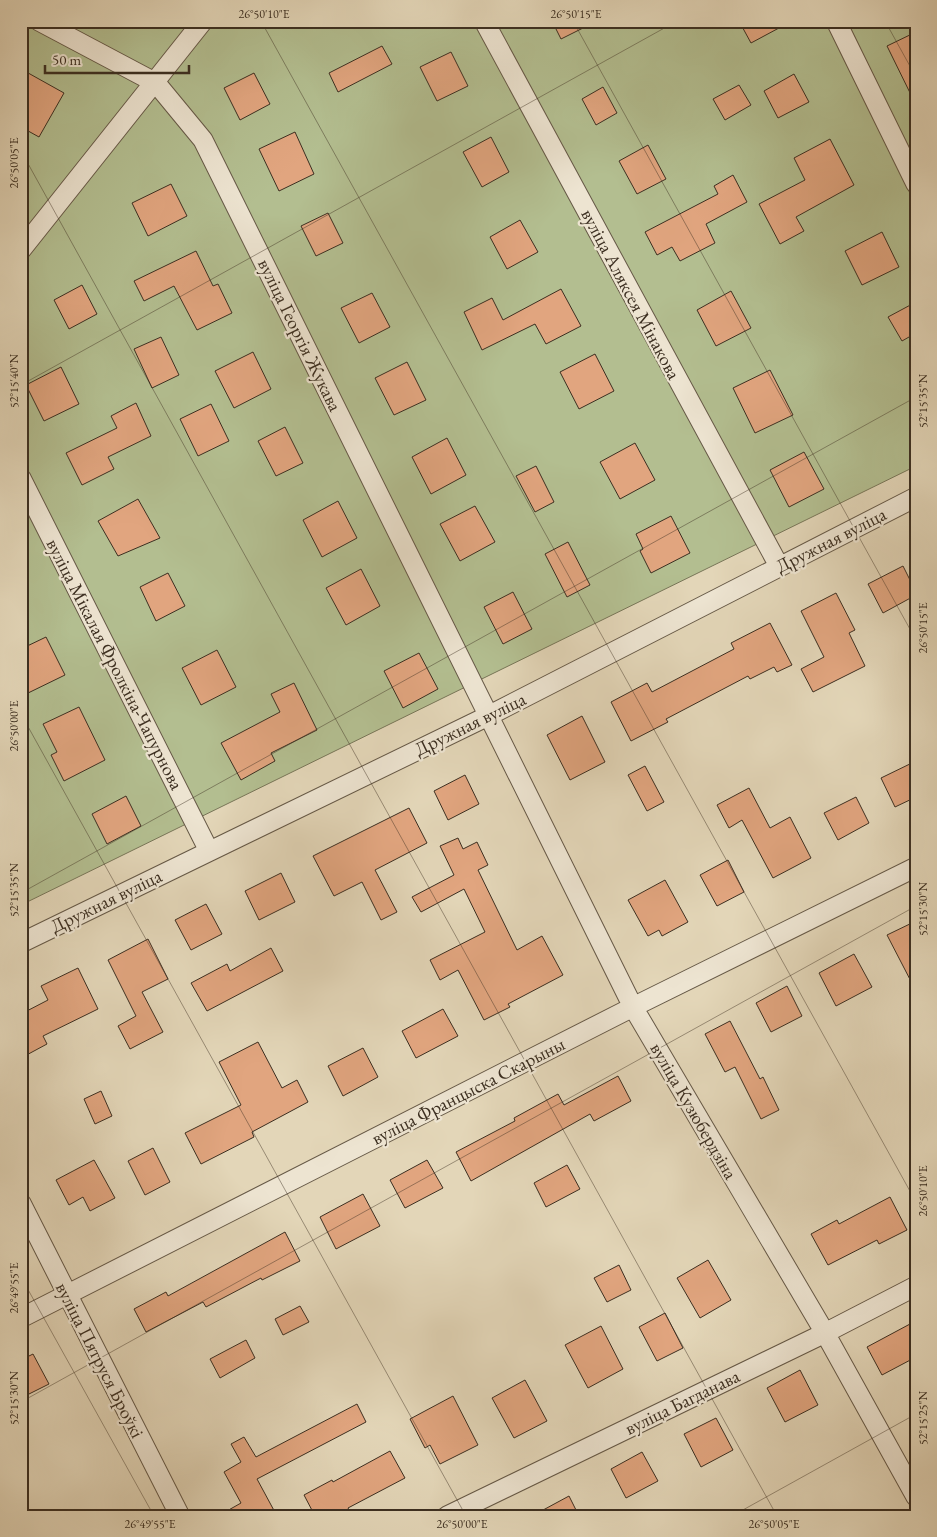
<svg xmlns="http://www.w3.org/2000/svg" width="937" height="1537" font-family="'EB Garamond',serif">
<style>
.green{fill:#b3be90;stroke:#787658}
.building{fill:#e1a57f;stroke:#3c2f21}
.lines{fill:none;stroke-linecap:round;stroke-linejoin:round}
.street-casing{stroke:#665947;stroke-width:21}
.street{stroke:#ede4d1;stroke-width:19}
.ticks{fill:none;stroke:#3c2f21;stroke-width:1;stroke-opacity:0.45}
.labels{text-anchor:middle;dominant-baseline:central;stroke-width:4.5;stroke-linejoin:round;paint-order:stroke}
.street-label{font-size:19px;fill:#3c2f21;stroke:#ede4d1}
.neatline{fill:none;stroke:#3c2f21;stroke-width:2}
.ticks-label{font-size:12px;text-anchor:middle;fill:#3c2f21}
</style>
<rect width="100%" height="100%" fill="#e3d6b8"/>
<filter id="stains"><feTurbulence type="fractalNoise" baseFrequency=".004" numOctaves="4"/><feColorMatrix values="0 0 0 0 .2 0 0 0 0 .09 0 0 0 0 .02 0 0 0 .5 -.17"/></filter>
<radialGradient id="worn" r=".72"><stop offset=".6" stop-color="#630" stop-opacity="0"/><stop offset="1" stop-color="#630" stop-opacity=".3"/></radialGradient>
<!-- green -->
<path class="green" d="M21,21H916V466L21,905Z"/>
<!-- building -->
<path class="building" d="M552,21H597L561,39Z
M739,21H792L751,43Z
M916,32V105L887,46Z
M382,46L392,64L338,92L329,73Z
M451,52L468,86L437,101L420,67Z
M21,69L64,93L39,137L21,127Z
M254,73L270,104L240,120L224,88Z
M794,74L809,102L778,118L764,91Z
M739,85L751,105L725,120L713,99Z
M603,87L617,113L596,125L582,99Z
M295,132L314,174L279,191L259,149Z
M491,137L509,172L482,187L463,152Z
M830,139L854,185L796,217L804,231L780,244L759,204L805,180L794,158Z
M648,145L666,179L637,194L619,161Z
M733,175L747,202L706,224L715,243L680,261L672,247L657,255L645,232L718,194L714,186Z
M171,184L187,216L148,236L132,203Z
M328,213L343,243L316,256L301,226Z
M520,220L538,252L507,269L490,237Z
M882,232L899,267L862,285L845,251Z
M196,251L213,286L218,284L232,313L197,330L174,286L144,301L134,281Z
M82,285L97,314L69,329L54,300Z
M561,289L581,326L546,344L535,324L482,350L464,312L492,298L503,320Z
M731,291L751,328L716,346L697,310Z
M372,293L390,327L359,343L341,308Z
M916,302V333L902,341L888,317Z
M161,337L179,375L152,388L134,349Z
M253,352L271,389L234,408L215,371Z
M595,354L614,391L579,409L560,372Z
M407,362L426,400L394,415L375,378Z
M61,367L79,404L44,421L26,385Z
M770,370L793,415L755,433L733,388Z
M136,403L151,436L108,457L114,469L82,485L66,453L117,428L111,416Z
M211,404L229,441L198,456L180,419Z
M285,427L303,463L276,476L258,441Z
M447,438L466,475L431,494L412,457Z
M635,443L655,480L620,499L600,462Z
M804,452L824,489L789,507L770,470Z
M536,466L554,502L535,512L516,476Z
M138,499L160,538L118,556L98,521Z
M338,501L357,538L322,557L303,520Z
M475,506L495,542L460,561L440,524Z
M671,516L690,553L651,573L640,551L643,549L636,534Z
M568,542L590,585L567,597L545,554Z
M903,566L916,592V595L883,613L868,584Z
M361,569L380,606L346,625L326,588Z
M168,573L185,606L156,621L140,587Z
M513,592L532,629L503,644L484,607Z
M836,593L855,630L849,633L865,666L813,692L801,669L824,657L801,611Z
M770,623L792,665L777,672L774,667L750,679L748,676L666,719L668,722L631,741L611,702L647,683L652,692L734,649L731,643Z
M46,637L65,675L26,694L21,684V649Z
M217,650L236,687L201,705L182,668Z
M419,653L438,689L403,708L384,671Z
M294,683L317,730L271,753L275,761L241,780L221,743L280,712L271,694Z
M79,707L105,760L64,781L51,755L57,752L43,724Z
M582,716L605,762L570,780L547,735Z
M916,761V797L895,807L881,778Z
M645,766L664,802L647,811L628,775Z
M465,775L479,804L448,820L434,791Z
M749,788L770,828L790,817L811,858L773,878L742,820L729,828L717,805Z
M126,796L141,826L107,844L92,814Z
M856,797L869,823L838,840L824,813Z
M409,808L427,843L375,870L397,912L381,920L362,882L334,896L313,856Z
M458,838L463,849L477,842L488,865L478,870L517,950L542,936L563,975L508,1004L510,1007L484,1020L458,970L440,980L430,960L485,932L464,889L421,912L412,897L454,875L440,846Z
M728,860L744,892L717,906L700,875Z
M281,873L295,902L259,920L245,891Z
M665,880L688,922L662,936L659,930L648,936L628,900Z
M206,904L222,934L191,950L175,920Z
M916,921V991L887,935Z
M148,939L168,979L142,992L163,1032L130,1049L118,1026L136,1016L108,960Z
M271,948L283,971L207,1011L191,983L227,964L230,971Z
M854,954L872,987L836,1006L819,973Z
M78,968L98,1009L43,1036L47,1044L21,1058V1014L48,1000L41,986Z
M787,986L802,1016L771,1032L756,1003Z
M443,1009L458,1036L416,1058L402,1031Z
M730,1021L760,1079L763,1077L779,1110L761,1119L735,1067L725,1072L705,1034Z
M258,1042L282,1088L297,1080L308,1102L252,1132L254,1137L201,1164L185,1133L241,1105L219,1062Z
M363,1048L378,1077L343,1096L328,1066Z
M618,1076L631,1101L594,1121L590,1114L471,1181L456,1152L515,1121L514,1118L558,1094L564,1105Z
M101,1091L112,1116L95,1124L84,1099Z
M153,1148L170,1182L145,1195L128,1161Z
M94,1160L115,1198L90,1211L83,1197L69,1205L56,1180Z
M427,1160L443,1188L405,1208L390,1180Z
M567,1165L580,1189L546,1207L534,1183Z
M363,1194L380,1226L336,1249L320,1217Z
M890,1197L907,1230L879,1244L877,1240L828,1265L811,1234L837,1220L839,1224Z
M285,1232L300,1261L262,1280L261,1278L206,1307L203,1302L146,1332L134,1309L166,1292L168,1296Z
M708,1260L731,1300L700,1318L677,1278Z
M619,1265L631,1290L607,1302L594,1278Z
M300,1306L309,1322L283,1335L275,1319Z
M665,1313L683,1348L657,1361L639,1327Z
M910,1324L916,1336V1357L882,1375L867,1347Z
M601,1326L623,1369L588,1388L565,1345Z
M246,1340L255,1358L220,1378L210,1359Z
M33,1354L49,1384L21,1398V1360Z
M800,1370L818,1405L785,1422L767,1388Z
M525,1380L547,1421L514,1438L492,1398Z
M453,1396L478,1445L440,1464L430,1445L425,1448L410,1419Z
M357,1404L366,1422L257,1479L277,1516H218L241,1503L224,1472L241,1462L231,1444L244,1437L256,1457Z
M716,1418L733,1450L701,1467L684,1434Z
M390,1451L405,1478L348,1508L352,1516H315L304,1495L332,1480L333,1482Z
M642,1452L658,1481L626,1498L611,1469Z
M569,1496L579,1516H532Z"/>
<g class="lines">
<!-- street casing -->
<g class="street-casing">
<path id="street" d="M39,21L156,83L203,140L633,1007L825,1333L916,1497
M484,21L779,566
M836,21L916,184
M21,250L203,21
M21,478L209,851
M21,943L488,716L916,497
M21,1203L180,1516
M21,1318L633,1007L916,867
M447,1516L825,1333L916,1286"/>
</g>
<!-- street -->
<use href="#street" class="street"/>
</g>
<!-- ticks -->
<path class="ticks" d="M261,21L916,1202M573,21L916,640M885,21L916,77M21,151L777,1516M21,385L677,21M21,714L466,1516M21,893L916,397M21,1277L154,1516M21,1402L916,906M732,1516L916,1414"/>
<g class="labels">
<!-- street labels -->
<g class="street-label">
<text transform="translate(631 294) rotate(62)">вуліца Аляксея Мінакова</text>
<text transform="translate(300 335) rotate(64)">вуліца Георгія Жукава</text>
<text transform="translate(831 540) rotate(-27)">Дружная вуліца</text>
<text transform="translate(115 664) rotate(63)">вуліца Мікалая Фролкіна-Чапурнова</text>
<text transform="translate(470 724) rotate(-26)">Дружная вуліца</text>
<text transform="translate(106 901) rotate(-26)">Дружная вуліца</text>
<text transform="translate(468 1091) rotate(-27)">вуліца Францыска Скарыны</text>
<text transform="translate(694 1111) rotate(60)">вуліца Кузюбердзіна</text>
<text transform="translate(100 1360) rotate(63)">вуліца Пятруся Броўкі</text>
<text transform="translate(682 1402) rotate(-26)">вуліца Багданава</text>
</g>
</g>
<!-- margin -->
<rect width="937" height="1537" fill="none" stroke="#e3d6b8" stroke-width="55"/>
<!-- scale -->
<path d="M45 65v8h144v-8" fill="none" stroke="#3c2f21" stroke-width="2.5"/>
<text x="52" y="65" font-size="15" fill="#3c2f21" stroke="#ede4d1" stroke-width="4" paint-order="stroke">50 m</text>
<rect x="28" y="28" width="882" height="1482" class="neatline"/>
<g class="ticks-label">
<text x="264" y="18">26°50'10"E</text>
<text x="576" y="18">26°50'15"E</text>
<text transform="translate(14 163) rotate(-90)" y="4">26°50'05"E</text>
<text transform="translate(14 381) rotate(-90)" y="4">52°15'40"N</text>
<text transform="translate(923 401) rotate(-90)" y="4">52°15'35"N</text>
<text transform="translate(923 628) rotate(-90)" y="4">26°50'15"E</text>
<text transform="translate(14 726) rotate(-90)" y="4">26°50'00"E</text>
<text transform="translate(14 890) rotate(-90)" y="4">52°15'35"N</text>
<text transform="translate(923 909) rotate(-90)" y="4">52°15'30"N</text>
<text transform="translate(923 1191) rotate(-90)" y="4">26°50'10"E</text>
<text transform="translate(14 1288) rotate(-90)" y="4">26°49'55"E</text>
<text transform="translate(14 1398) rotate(-90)" y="4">52°15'30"N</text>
<text transform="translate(923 1418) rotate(-90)" y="4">52°15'25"N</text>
<text x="150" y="1528">26°49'55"E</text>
<text x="462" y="1528">26°50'00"E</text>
<text x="774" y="1528">26°50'05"E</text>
</g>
<rect width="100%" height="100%" filter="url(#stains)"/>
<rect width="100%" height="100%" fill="url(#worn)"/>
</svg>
